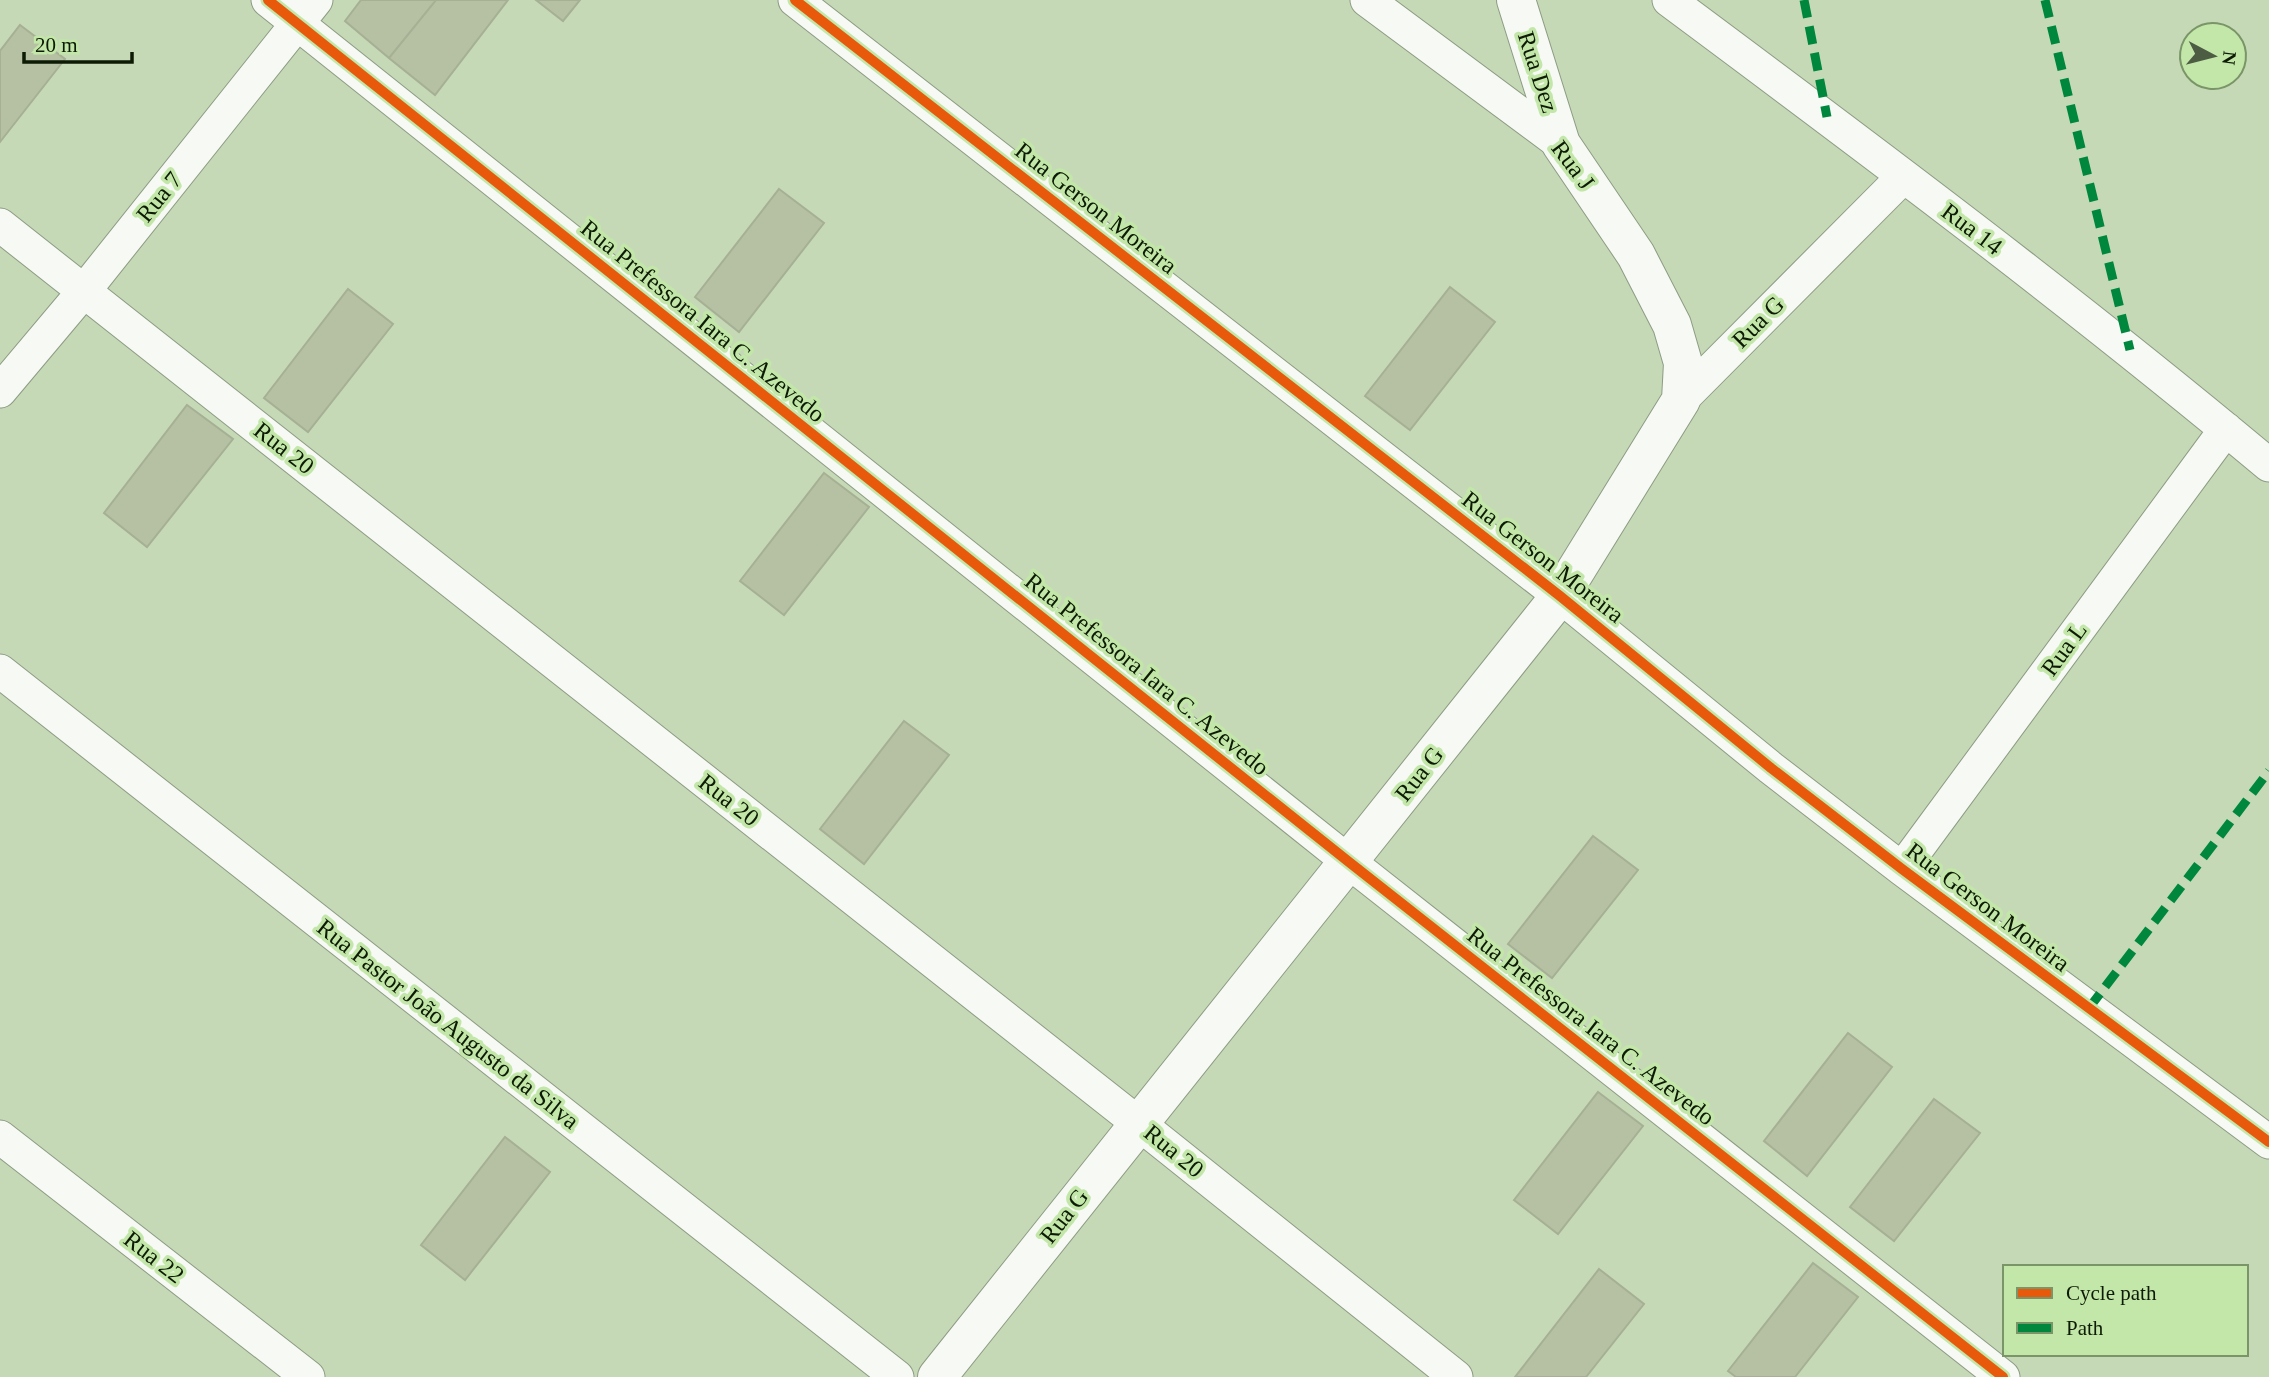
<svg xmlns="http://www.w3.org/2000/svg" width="2269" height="1377" font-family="'Times New Roman',serif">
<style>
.building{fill:#b6c1a3;stroke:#a6b094;stroke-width:2}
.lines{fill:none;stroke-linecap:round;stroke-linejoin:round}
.minor-casing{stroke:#8d9c83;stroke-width:35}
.tertiary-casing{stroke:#8d9c83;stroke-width:40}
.minor{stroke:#f6f9f4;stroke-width:33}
.tertiary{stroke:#f6f9f4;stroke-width:38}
.quiet{stroke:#00873e;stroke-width:9;stroke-dasharray:18 9;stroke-linecap:butt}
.cycleway-casing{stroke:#c2e7a9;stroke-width:15}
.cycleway{stroke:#e8590c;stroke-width:10}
.labels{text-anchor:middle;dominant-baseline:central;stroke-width:7;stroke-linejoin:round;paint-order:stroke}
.street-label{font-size:24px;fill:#0d1a04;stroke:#c2e7a9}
</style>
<rect width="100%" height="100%" fill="#c5d9b7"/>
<!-- building -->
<path class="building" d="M361,0H436L389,58L345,21Z
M436,0H508L435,95L389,58Z
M536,0H580L563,21Z
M20,25L65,59L0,142V51Z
M779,189L824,223L739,332L695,297Z
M1450,287L1495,322L1410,430L1365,396Z
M348,289L393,324L308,432L264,398Z
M187,405L233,439L147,547L104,513Z
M824,473L869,507L784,615L740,581Z
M904,721L949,755L864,864L820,829Z
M1593,836L1638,870L1552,978L1508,944Z
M1848,1033L1892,1067L1807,1176L1764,1141Z
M1598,1092L1643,1126L1558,1234L1514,1200Z
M1934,1099L1980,1133L1894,1241L1850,1207Z
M505,1137L550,1172L465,1280L421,1245Z
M1813,1263L1858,1297L1795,1377H1736L1728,1371Z
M1599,1269L1644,1304L1586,1377H1515Z"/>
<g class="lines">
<!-- minor casing -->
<g class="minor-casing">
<path id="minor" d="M268,0L1349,862L2003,1377
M795,0L1560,596L1771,768L1902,869L2269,1142
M1367,0L1561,144
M1669,0C1872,151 2075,303 2269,465
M0,225L1138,1123L1456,1377
M0,391L84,291L316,0
M1681,400L1903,177
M0,671L897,1377
M1902,869L2226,429
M0,1137L308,1377"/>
</g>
<!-- tertiary casing -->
<g class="tertiary-casing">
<path id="tertiary" d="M937,1377L1560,596L1681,400L1683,363L1672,325L1636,255L1561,144L1516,0"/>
</g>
<!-- minor -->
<use href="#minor" class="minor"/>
<!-- tertiary -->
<use href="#tertiary" class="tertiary"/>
<!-- quiet -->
<path class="quiet" d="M1804,0L1827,117
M2045,0L2130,350
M2089,1008L2269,771"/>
<!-- cycleway casing -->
<g class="cycleway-casing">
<path id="cycleway" d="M268,0L1349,862L2003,1377
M795,0L1560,596L1771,768L1902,869L2269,1142"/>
</g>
<!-- cycleway -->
<use href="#cycleway" class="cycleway"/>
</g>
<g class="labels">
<!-- street labels -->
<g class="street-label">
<text transform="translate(1538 72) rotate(72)">Rua Dez</text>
<text transform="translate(1573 165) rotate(53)">Rua J</text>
<text transform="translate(159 197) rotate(-51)">Rua 7</text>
<text transform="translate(1096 208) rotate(38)">Rua Gerson Moreira</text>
<text transform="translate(1972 229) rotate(37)">Rua 14</text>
<text transform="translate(703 321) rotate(39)">Rua Prefessora Iara C. Azevedo</text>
<text transform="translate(1758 322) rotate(-45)">Rua G</text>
<text transform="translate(284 448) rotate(38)">Rua 20</text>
<text transform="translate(1543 557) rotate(38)">Rua Gerson Moreira</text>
<text transform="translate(2064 649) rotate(-54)">Rua L</text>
<text transform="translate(1147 674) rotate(39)">Rua Prefessora Iara C. Azevedo</text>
<text transform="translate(1419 774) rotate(-52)">Rua G</text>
<text transform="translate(729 800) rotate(38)">Rua 20</text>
<text transform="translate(1988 907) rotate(37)">Rua Gerson Moreira</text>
<text transform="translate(448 1024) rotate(38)">Rua Pastor João Augusto da Silva</text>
<text transform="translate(1591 1026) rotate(38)">Rua Prefessora Iara C. Azevedo</text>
<text transform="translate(1174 1151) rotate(39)">Rua 20</text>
<text transform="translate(1064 1216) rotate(-52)">Rua G</text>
<text transform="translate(154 1257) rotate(38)">Rua 22</text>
</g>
</g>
<!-- legend -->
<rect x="2003" y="1265" width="245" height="91" fill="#c2e7a9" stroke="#7a9567" stroke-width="2"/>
<rect x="2017" y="1288" width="35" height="10" fill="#e8590c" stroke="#7a9567" stroke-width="2"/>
<text x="2066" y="1300" font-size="21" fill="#0d1a04">Cycle path</text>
<rect x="2017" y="1323" width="35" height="10" fill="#00873e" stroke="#7a9567" stroke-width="2"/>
<text x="2066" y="1335" font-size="21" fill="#0d1a04">Path</text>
<!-- north arrow -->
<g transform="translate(2213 56) rotate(97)"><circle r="33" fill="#c2e7a9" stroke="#7a9567" stroke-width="2"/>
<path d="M0-5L12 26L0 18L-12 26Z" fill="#4d5d43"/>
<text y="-10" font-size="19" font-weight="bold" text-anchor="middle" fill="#0d1a04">N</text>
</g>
<!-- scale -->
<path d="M24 52v10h108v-10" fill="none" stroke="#0d1a04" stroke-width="3.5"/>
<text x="35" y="52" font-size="21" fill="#0d1a04" stroke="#c2e7a9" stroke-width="5" paint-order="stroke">20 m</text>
</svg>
